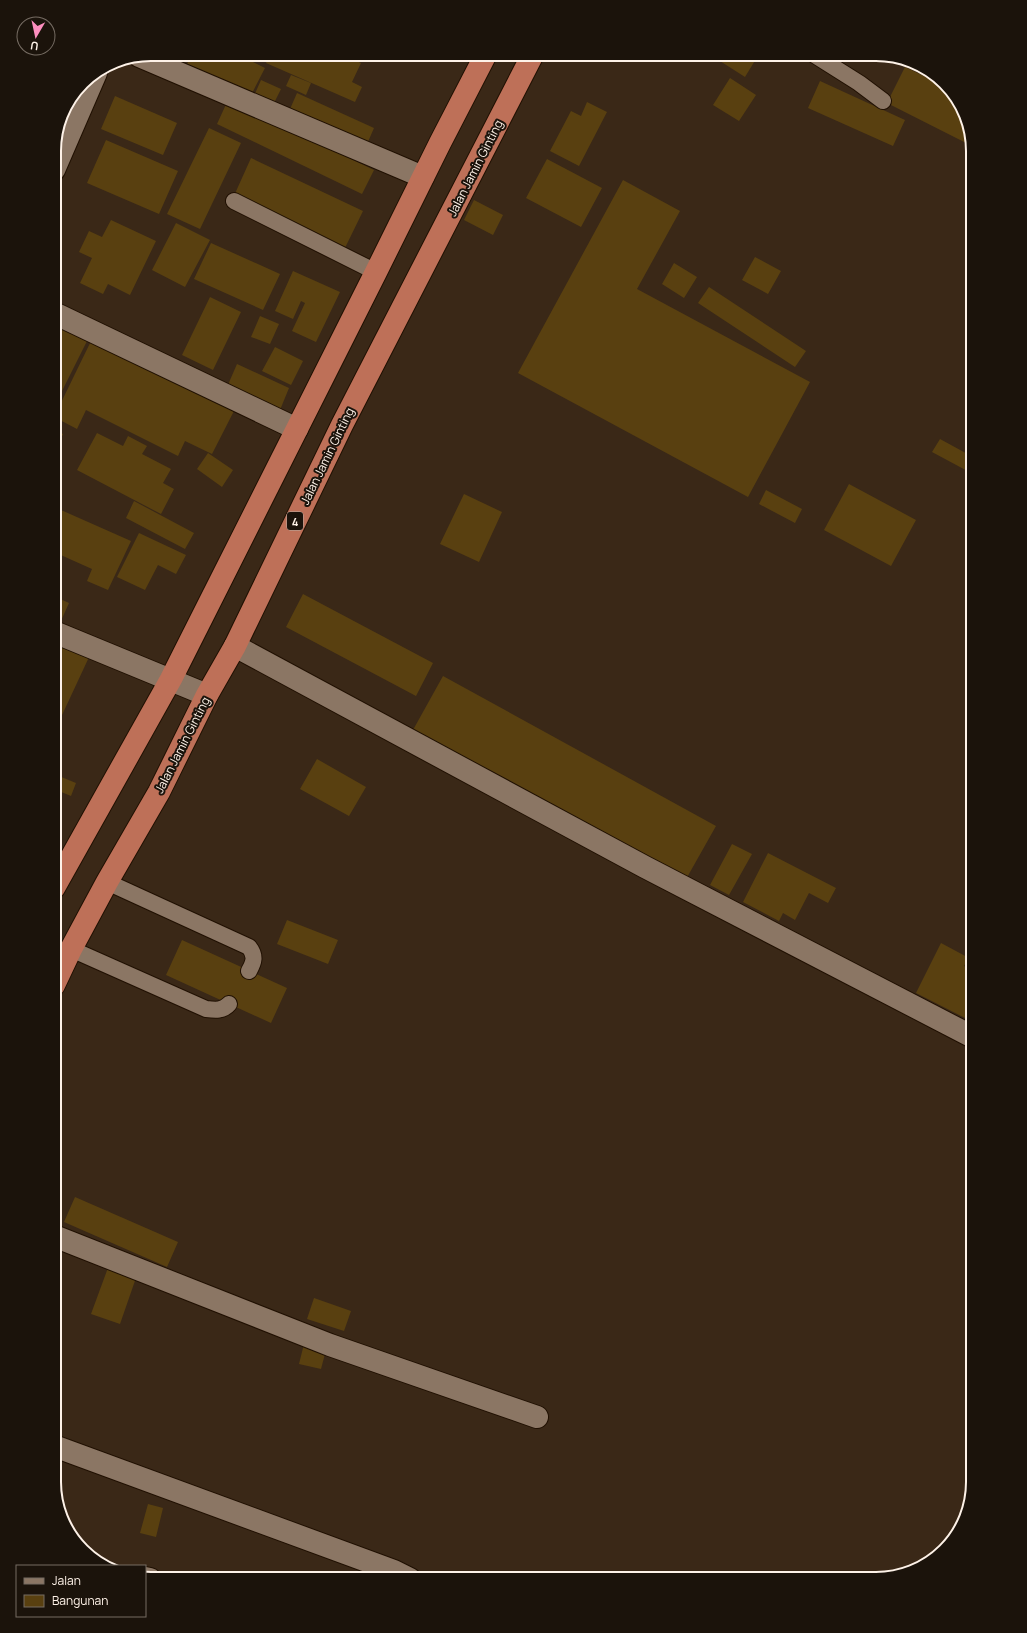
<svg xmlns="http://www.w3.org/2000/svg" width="1027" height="1633" font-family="Manrope,sans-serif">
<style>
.building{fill:#594010}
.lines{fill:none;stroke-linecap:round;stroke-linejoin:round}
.service-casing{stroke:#201002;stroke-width:18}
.minor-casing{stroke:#201002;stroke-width:24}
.trunk-casing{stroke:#201002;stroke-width:24}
.service{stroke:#8b7664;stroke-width:16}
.minor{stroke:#8b7664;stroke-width:22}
.trunk{stroke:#be7058;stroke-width:22}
.labels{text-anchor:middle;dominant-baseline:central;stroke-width:4;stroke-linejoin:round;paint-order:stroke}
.shield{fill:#1b130b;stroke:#baafa6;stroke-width:1}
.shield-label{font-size:11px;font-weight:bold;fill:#fef2e8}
.street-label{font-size:12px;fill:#fef2e8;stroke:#1b130b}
.rim{fill:none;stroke:#fef2e8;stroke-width:2}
</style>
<rect width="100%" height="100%" fill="#3a2817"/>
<!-- building -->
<path class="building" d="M159,54H186L182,64Z
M192,54H237L265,68L250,97L186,66Z
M270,54H340L361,63L352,82L362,87L355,102L266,63Z
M709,54H759L745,77Z
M905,67L943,85L963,108L972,146L887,103Z
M291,75L311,83L306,95L286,86Z
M730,78L756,95L739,121L713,105Z
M261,80L281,89L272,107L253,98Z
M820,81L905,120L893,146L808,108Z
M297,93L374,128L364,151L287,116Z
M115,96L177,123L163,155L101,129Z
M228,100L374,170L362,194L217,124Z
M587,102L607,112L579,166L550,151L571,111L581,116Z
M209,128L241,143L200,229L167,214Z
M106,140L178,171L159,214L87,183Z
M251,158L363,211L344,250L233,198Z
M547,159L602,188L581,227L526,198Z
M623,180L680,211L637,289L810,382L748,497L518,373Z
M474,200L503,215L493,235L464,220Z
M111,220L156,241L130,295L108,284L103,294L80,283L92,258L79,252L89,231L102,237Z
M176,223L210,240L185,287L152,270Z
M211,243L280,274L263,310L194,279Z
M755,257L781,271L768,294L742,280Z
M674,263L697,277L684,298L662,284Z
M293,271L340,292L316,342L292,331L305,303L301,301L293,319L275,311Z
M709,287L806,351L795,367L698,303Z
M210,297L241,312L213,370L182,355Z
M260,316L279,324L270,344L251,337Z
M58,325L88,339L54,407V333Z
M92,339L235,409L212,454L185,441L178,456L86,410L77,429L54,417Z
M275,347L303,361L291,385L262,371Z
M237,364L289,388L280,410L227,387Z
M54,430L63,434L54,454Z
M97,433L123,446L128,436L147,446L142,454L171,469L163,483L174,489L161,514L77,470Z
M940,439L973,457V474L932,452Z
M208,453L233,470L222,487L197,469Z
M849,484L916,520L891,566L824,530Z
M766,490L802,509L795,523L759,504Z
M464,494L502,512L479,562L440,544Z
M134,501L194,533L185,549L126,518Z
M61,510L131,541L108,590L87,581L92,569L54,552V525Z
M139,533L186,555L176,574L158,565L145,590L117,577Z
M303,594L433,663L416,696L286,627Z
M54,596L69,603L60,623L54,620Z
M54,639L90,655L56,728L54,727Z
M443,676L716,826L685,881L413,730Z
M317,759L366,787L349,816L300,789Z
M54,774L76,783L71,796L54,789Z
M732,844L752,854L729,895L710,885Z
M768,853L836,888L828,903L809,893L795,920L783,913L779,921L743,902Z
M287,920L338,940L328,964L277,944Z
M182,940L287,988L271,1023L166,975Z
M941,943L969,958L964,966L973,971V1022L916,993Z
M75,1197L178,1242L167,1267L64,1222Z
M109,1265L137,1275L120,1324L91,1314Z
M314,1298L351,1311L344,1331L307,1319Z
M304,1344L326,1350L321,1369L299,1364Z
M148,1504L163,1508L156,1537L140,1533Z"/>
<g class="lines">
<!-- service casing -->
<g class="service-casing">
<path id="service" d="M813,54L859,83L883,101
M234,201L376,272
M107,882L249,947C256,956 254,962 249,971
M71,949L206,1009C215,1010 223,1011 229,1004"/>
</g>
<!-- minor casing -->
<g class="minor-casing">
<path id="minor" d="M139,56L423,177
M54,170L96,73
M54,313L297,429
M54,632L207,695
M235,646L645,867L973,1037
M54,1236L330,1345L537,1417
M54,1446L394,1571L410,1579
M145,1578L150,1579"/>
</g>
<!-- trunk casing -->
<g class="trunk-casing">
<path id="trunk" d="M54,888L171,679L376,272L440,143L486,54
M54,985L71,949L107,882L159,792L207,695L235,646L342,425L533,54"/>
</g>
<!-- service -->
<use href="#service" class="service"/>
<!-- minor -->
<use href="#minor" class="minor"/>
<!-- trunk -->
<use href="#trunk" class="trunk"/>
</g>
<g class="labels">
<!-- shield labels -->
<rect class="shield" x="287" y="512" width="16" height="18" rx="3"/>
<g class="shield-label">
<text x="295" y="521">4</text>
</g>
<!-- street labels -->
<g class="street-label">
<text transform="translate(475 168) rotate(-63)">Jalan Jamin Ginting</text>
<text transform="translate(327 456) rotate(-64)">Jalan Jamin Ginting</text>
<text transform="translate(182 745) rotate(-63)">Jalan Jamin Ginting</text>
</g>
</g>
<!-- crop -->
<path d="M0 0H1027V1633H0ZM151 61H876A90 90 0 0 1 966 151V1482A90 90 0 0 1 876 1572H151A90 90 0 0 1 61 1482V151A90 90 0 0 1 151 61Z" fill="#1b130b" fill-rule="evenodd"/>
<path class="rim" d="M151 61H876A90 90 0 0 1 966 151V1482A90 90 0 0 1 876 1572H151A90 90 0 0 1 61 1482V151A90 90 0 0 1 151 61Z"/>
<!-- legend -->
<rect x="16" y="1565" width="130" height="52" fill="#1b130b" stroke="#766c63"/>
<rect x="24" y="1578" width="20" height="6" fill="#8b7664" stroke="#766c63"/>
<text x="52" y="1585" font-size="12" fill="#fef2e8">Jalan</text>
<rect x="24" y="1595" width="20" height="12" fill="#594010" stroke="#766c63"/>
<text x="52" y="1605" font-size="12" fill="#fef2e8">Bangunan</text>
<!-- north arrow -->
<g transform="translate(36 36) rotate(189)"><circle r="19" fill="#1b130b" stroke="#766c63"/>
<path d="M0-3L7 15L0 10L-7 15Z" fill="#fd8ebf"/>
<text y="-6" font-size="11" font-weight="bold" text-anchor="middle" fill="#fef2e8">U</text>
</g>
</svg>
